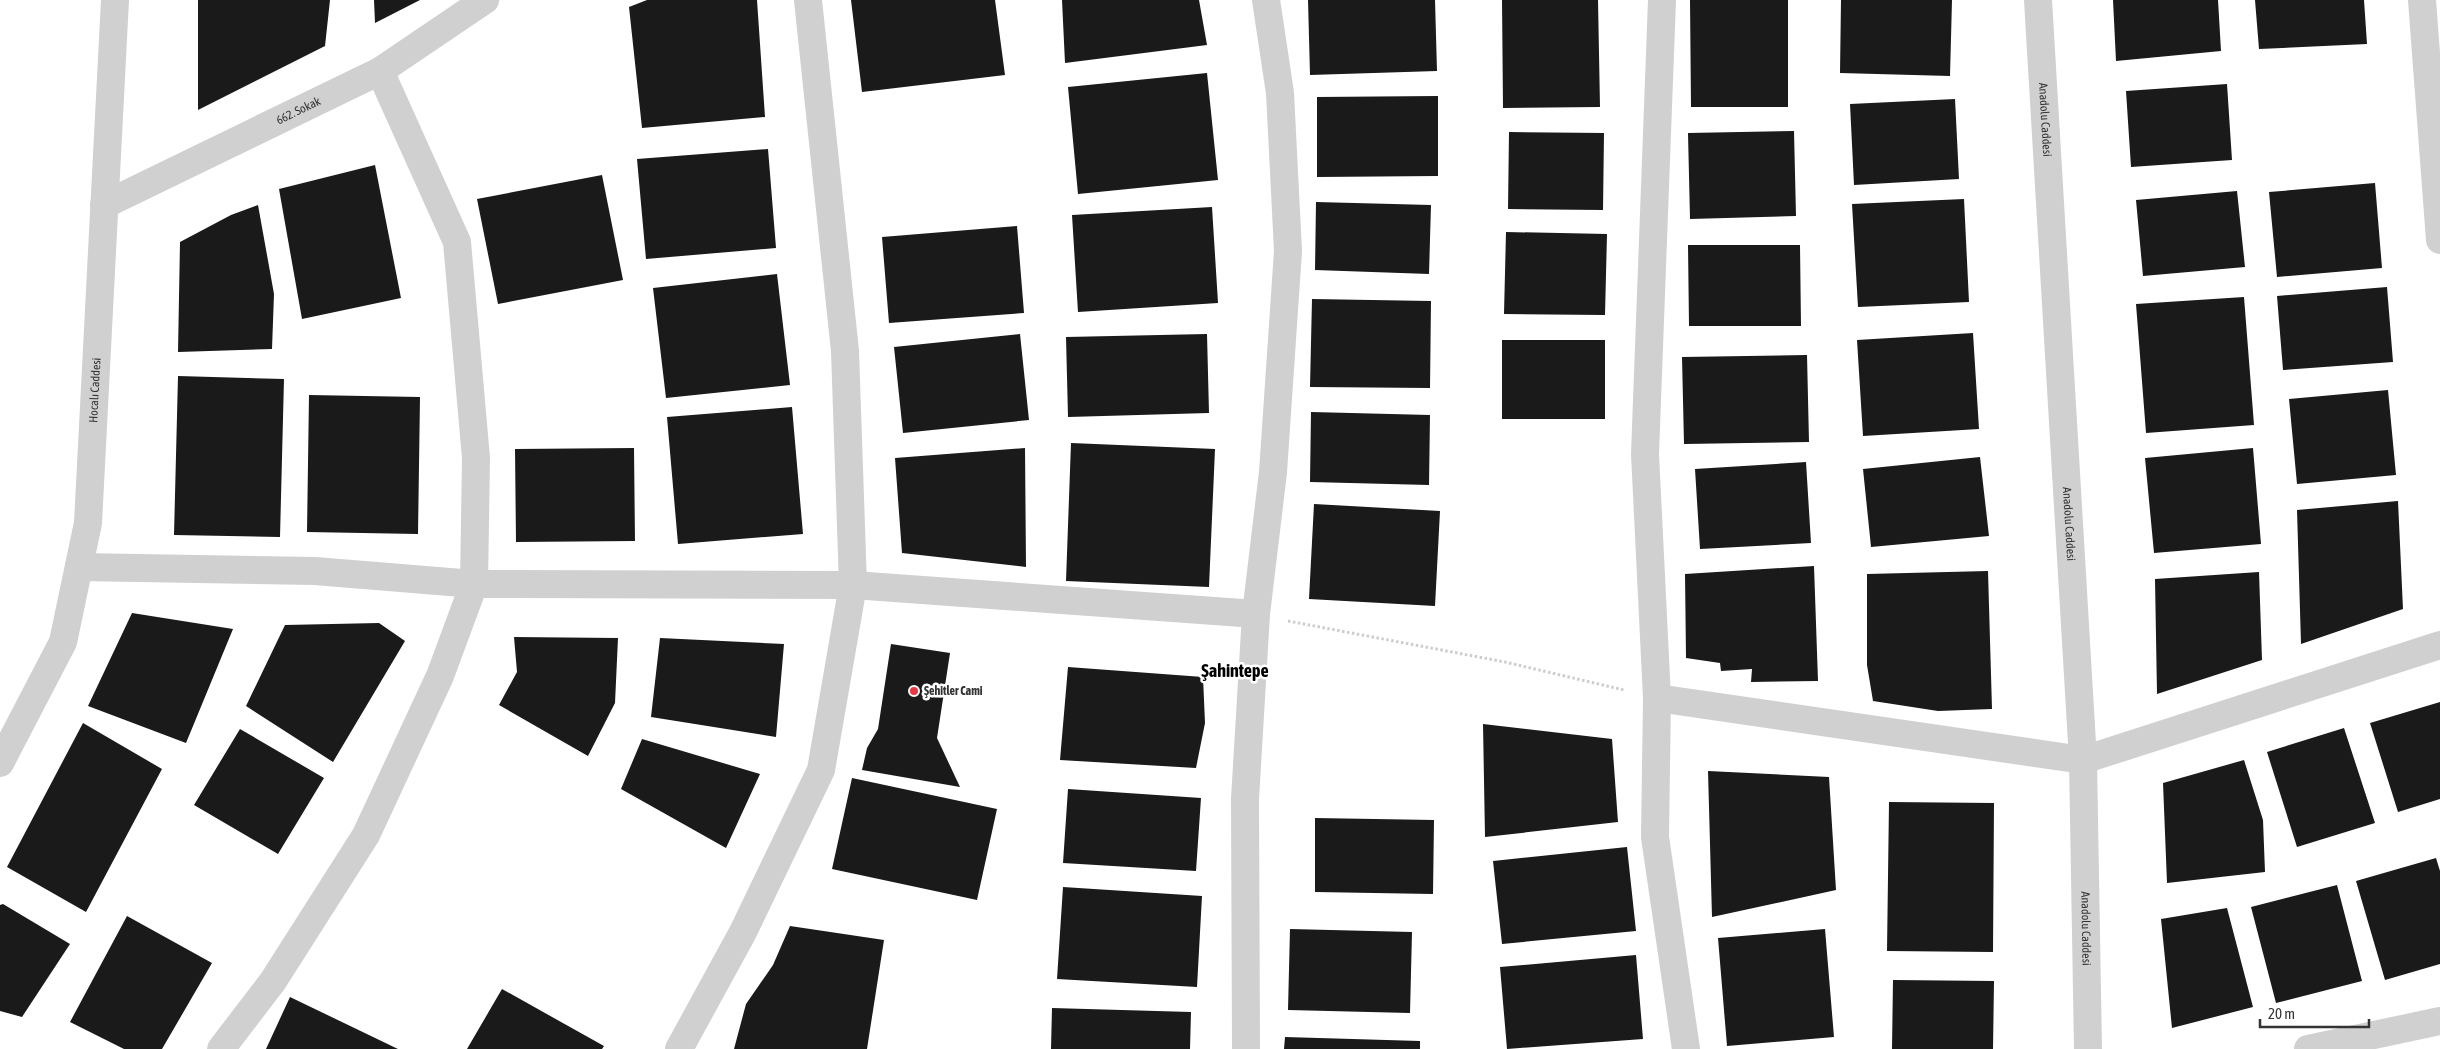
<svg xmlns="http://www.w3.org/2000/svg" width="2440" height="1049" font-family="'Asap Condensed',sans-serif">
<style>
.building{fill:#1a1a1a}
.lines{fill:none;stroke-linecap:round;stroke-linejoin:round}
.path{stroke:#cdcdcd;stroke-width:3;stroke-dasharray:2.5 2.5;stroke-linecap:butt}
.minor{stroke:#d0d0d0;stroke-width:28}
.poi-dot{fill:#e63946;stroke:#fff;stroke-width:2}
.labels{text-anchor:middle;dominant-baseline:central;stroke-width:5;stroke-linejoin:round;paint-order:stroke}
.street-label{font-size:12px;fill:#333;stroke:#fff}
.poi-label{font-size:12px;font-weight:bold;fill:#333;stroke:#fff;text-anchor:start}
.district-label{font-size:18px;font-weight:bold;fill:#000;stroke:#fff}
</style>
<rect width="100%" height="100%" fill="#fff"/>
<!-- building -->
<path class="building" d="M198,0H330L325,46L198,110Z
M374,0H420L375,23Z
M647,0H757L765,117L642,128L629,7Z
M851,0H995L1005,75L862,92Z
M1062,0H1199L1207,45L1065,63Z
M1308,0H1435L1437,71L1310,75Z
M1502,0H1598L1600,107L1503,108Z
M1690,0H1788V107H1691Z
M1841,0H1952L1950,76L1840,73Z
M2113,0H2218L2221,51L2116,61Z
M2255,0H2364L2367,44L2259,49Z
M1207,73L1218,180L1078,194L1068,87Z
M2227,84L2232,160L2131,167L2126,91Z
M1438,96V176L1317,177V97Z
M1955,99L1959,179L1854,185L1850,104Z
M1794,131L1796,216L1690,219L1688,133Z
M1509,132L1604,133L1603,210L1508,209Z
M768,149L776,248L646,259L637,159Z
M375,165L401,298L302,319L279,189Z
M602,175L623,280L498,304L477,199Z
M2375,183L2382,268L2277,277L2269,192Z
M2237,191L2245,267L2143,276L2136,200Z
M1964,199L1969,302L1858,307L1852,204Z
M1316,202L1431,205L1429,274L1315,270Z
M258,205L274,294L272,349L178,352L180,242L231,215Z
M1212,207L1218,303L1078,312L1072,215Z
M1017,226L1024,313L889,323L882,237Z
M1506,232L1607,234L1605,315L1504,314Z
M1688,245H1800L1801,326H1689Z
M777,274L790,385L666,398L653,288Z
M2387,287L2393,362L2283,370L2277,296Z
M2244,297L2254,425L2146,433L2136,304Z
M1312,299L1431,301L1430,388L1310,387Z
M1973,333L1979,429L1863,436L1857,340Z
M1020,334L1029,420L903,433L894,347Z
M1207,334L1209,413L1068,417L1066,337Z
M1502,340H1605V419H1502Z
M1807,355L1809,442L1684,444L1682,357Z
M178,376L284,379L280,537L174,535Z
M2388,390L2396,475L2297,484L2289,399Z
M309,395L420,397L418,534L307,532Z
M792,407L803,534L678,544L667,417Z
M1311,412L1430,415L1429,485L1310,482Z
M1071,443L1215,449L1209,587L1066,581Z
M634,448L635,541L516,542L515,449Z
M1025,448L1026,567L902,553L895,458Z
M2253,448L2261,544L2154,553L2145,458Z
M1980,457L1989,536L1871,547L1863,469Z
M1806,462L1811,543L1700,549L1695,469Z
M2398,501L2403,609L2301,644L2297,510Z
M1314,504L1440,511L1435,606L1309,599Z
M1814,566L1818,681L1751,682L1752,669L1721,671L1720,663L1686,658L1685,574Z
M1988,571L1992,709L1938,711L1873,701L1867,665V574Z
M2259,572L2262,660L2157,694L2155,579Z
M132,613L233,629L186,743L88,706Z
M379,623L405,641L333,762L246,706L285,625Z
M514,637L618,638L615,703L588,756L499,705L517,672Z
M660,638L784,644L776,737L651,717Z
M891,644L950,653L937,738L960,787L862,770L867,748L878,729Z
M1068,667L1203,677L1205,723L1196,768L1060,760Z
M2440,702V799L2398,812L2370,723Z
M83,723L162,769L86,912L7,867Z
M1483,724L1612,739L1618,822L1485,837Z
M2344,728L2375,823L2297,847L2267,752Z
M240,729L324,778L278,854L194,805Z
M642,739L760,774L726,848L621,789Z
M2244,760L2263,820L2265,872L2167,883L2163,783Z
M1708,771L1829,777L1836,890L1712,917Z
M852,778L997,809L977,900L832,869Z
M1068,789L1201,798L1196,871L1063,863Z
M1889,802L1994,803L1993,952L1887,951Z
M1315,818L1434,820L1433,894L1315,892Z
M1627,847L1636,931L1502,944L1493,861Z
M2436,858L2440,871V964L2385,980L2356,881Z
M2337,885L2362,981L2276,1003L2251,907Z
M1063,887L1202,896L1197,987L1057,979Z
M3,904L70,944L22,1017L0,1011V905Z
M2227,908L2253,1007L2172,1028L2161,919Z
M127,916L212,963L162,1049H124L70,1022Z
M790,926L884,940L867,1049H734L746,1004L773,965Z
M1290,929L1412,932L1410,1013L1288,1010Z
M1825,929L1834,1037L1727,1046L1718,938Z
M1636,955L1643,1039L1507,1049L1500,967Z
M1893,980L1994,981L1993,1049H1892Z
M502,989L604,1046L602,1049H467Z
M290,997L398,1049H266Z
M1052,1008L1191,1012L1190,1049H1051Z
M1285,1037L1420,1041V1049H1284Z"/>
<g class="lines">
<!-- path -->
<path class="path" d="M1288,621L1505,662L1624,690"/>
<!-- minor -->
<g class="minor">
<path d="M1662,0L1645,454L1657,698L1655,837L1686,1049"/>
<path id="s1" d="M2038,0L2083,760L2088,1049"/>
<path d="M2422,0L2440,240"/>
<path id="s2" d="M104,205L380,71L485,0"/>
<path d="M79,567L315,571L474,584L853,585L1256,614"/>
<path d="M1657,698L2083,760L2440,645"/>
<path id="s3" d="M0,763L63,642L88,523L115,0"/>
<path d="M221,1049L273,981L366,835L440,676L474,584L476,458L457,242L380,71"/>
<path d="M679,1049L743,932L821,770L853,585L845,351L808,0"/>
<path d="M1246,1049L1245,799L1256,614L1273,472L1288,251L1280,93L1266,0"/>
<path d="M2308,1049L2440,1021"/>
</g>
</g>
<!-- markers -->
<circle class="poi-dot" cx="914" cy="691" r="5"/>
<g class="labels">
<!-- street labels -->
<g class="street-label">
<text stroke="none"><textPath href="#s2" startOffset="216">662. Sokak</textPath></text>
<text stroke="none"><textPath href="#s1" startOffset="120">Anadolu Caddesi</textPath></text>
<text stroke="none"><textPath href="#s3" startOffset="391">Hocalı Caddesi</textPath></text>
<text stroke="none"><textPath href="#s1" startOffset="525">Anadolu Caddesi</textPath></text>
<text stroke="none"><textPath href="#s1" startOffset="930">Anadolu Caddesi</textPath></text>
</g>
<!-- poi labels -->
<g class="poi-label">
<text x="924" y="691">Şehitler Cami</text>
</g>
<!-- district labels -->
<g class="district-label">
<text x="1235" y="670">Şahintepe</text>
</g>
</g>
<!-- scale -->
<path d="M2260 1019v8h109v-8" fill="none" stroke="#333333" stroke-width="2.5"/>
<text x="2268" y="1019" font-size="15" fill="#333333" stroke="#ffffff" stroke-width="4" paint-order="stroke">20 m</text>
</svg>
